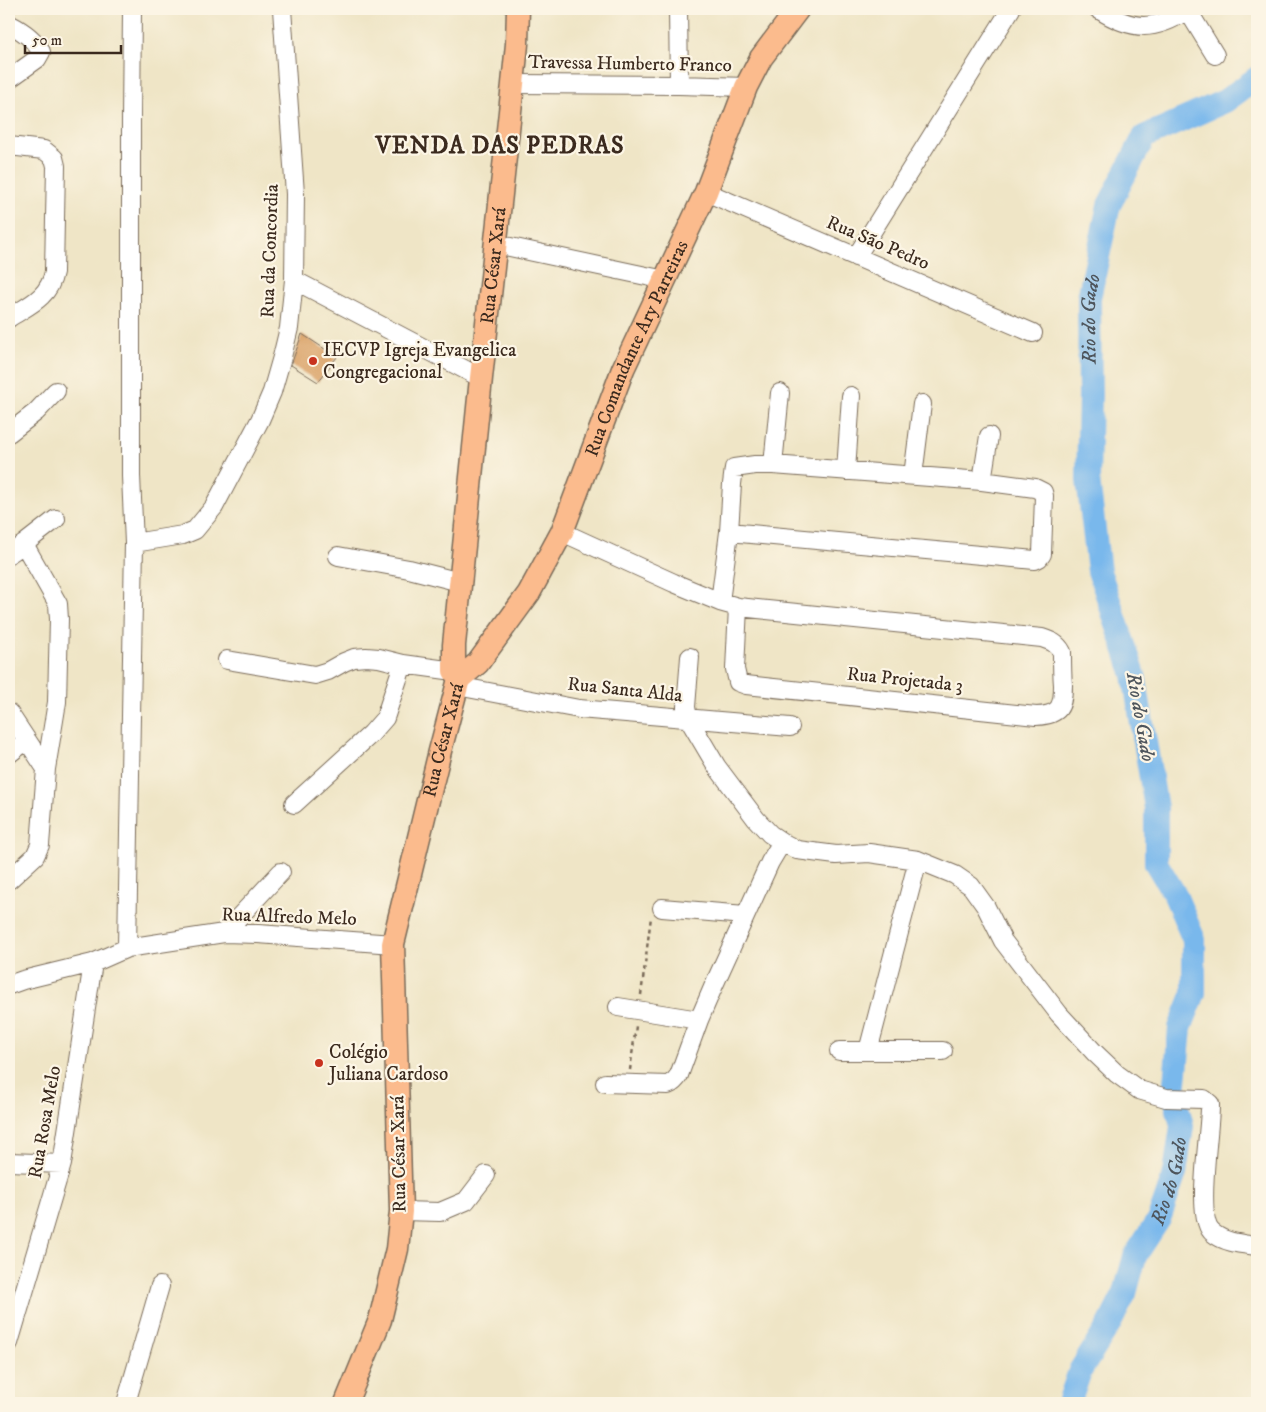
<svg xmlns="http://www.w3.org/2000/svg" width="1266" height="1412" font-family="'IM FELL DW Pica',serif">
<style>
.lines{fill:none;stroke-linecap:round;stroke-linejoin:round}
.river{stroke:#79b8ec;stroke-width:24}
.building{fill:#d69859}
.minor-casing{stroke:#7a6b59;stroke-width:20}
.major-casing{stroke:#7a6b59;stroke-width:25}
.path{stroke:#7a6b59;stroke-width:2.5;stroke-dasharray:4 4;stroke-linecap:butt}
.minor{stroke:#fff;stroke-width:18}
.major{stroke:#fbbb8d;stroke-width:22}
.poi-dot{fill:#c8321e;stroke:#fcf5e5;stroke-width:2}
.labels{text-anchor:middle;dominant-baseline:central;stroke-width:4.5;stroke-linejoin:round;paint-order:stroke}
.street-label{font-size:19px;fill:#3b2a1e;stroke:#fcf5e5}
.poi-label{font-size:19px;fill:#3b2a1e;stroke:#fcf5e5;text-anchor:start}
.water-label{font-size:20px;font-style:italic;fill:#4e555c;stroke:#fcf5e5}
.district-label{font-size:24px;font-weight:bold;letter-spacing:1px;fill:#3b2a1e;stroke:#fcf5e5}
</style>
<rect width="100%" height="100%" fill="#fcf5e5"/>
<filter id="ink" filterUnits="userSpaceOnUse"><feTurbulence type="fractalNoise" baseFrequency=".02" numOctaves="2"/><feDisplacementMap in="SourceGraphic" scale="10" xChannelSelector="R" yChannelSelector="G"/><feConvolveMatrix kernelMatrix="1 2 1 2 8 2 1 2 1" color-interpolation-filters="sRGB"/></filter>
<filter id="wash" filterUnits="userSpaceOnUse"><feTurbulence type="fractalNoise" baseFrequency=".0096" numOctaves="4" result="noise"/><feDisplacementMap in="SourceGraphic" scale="20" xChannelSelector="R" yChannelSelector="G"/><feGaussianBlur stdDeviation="1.12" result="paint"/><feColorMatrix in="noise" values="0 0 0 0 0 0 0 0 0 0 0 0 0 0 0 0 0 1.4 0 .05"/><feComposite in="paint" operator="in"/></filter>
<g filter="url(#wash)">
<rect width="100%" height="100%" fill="#efe5c6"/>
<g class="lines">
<!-- river -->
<path class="river" id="s1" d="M1069,1403L1080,1371L1109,1325L1125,1293L1135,1256L1159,1219L1175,1173L1182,1126L1174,1093L1180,1028L1194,993V940L1175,895L1156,863V808L1134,675L1099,571L1088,480L1090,396L1089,298L1109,205L1144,137L1225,101L1257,78"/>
</g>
<g id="blocks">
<!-- building -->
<path class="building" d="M302,334L337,357L318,382L291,365Z"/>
</g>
</g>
<g filter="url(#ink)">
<use href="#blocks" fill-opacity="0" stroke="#7a6b59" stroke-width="1"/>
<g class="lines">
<!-- minor casing -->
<g class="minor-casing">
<path id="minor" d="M678,9L679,85
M1098,9C1132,31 1155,32 1189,9
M1187,9L1215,55
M9,24C21,30 35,39 41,52L37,59L9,79
M513,84L679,85L746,87
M9,146L44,150L54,158L56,166L54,272C49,298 29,305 9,318
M706,192L1033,333
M496,244L665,280
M856,257L1011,9
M294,280L481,378
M9,433L36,412L56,391
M773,465L780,393
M846,471L851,396
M913,476L922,404
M982,481L989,436
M562,532L674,583L720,602L738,607L1042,638C1051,641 1057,643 1062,652C1062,663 1062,674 1063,685C1063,707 1060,715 1036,716L746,685L738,682L735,669L738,607
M134,543L183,535L195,530L214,507L260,420L272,392L282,357L289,328L294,280L295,194L282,9
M9,554L24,544L56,519
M338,556L409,569L460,582
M720,602L729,532L732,484L734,468L755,465H773L982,481L1035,488L1043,492L1044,496L1042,554L1039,558L1035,560L729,532
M690,657L686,707L688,718L717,767L756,819L770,834L782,842L797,850L836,855L869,853L918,860L955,875L971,886L986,907L1003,941L1059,1014L1094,1052L1117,1074L1139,1090L1166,1098L1204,1099L1210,1104C1211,1129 1194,1219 1213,1233C1225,1243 1243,1244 1257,1246
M227,660L315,675L328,671L344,662L354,658L366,657L379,658L403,664L454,671
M457,686L579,709L790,727
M9,713L46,769
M9,754L27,740
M294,804L371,734L385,718L403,664
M9,880L35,856L40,845L46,769L57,702L59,619L58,604L24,544
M662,908L745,915
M224,933L281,872
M127,948L134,543L131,476V122L132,9
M9,985L23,980L93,963L127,948L224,933L258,934L393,944
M618,1007L699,1020
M839,1051H943
M868,1051L918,860
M605,1083L668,1085C673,1083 676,1080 679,1075L699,1020L714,985L770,862L782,842
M9,1162L62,1164
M401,1211L440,1212L466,1201L486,1175
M9,1343L62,1164L93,963
M126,1403L160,1286"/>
</g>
<!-- major casing -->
<g class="major-casing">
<g id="major">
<path id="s2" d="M459,679L478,663L529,593L562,532L623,369L706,192L746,87L761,58L798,9"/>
<path id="s3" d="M346,1403L380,1320L397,1249L401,1211L393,944L440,751L459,679L454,671V645L481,378L513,84L517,44L518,9"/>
</g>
</g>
<!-- path -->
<path class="path" d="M641,995L651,917
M630,1070L636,1026"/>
<!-- minor -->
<use href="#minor" class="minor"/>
<!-- major -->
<use href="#major" class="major"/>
</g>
</g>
<!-- markers -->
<g class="poi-dot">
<circle cx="313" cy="361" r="5"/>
<circle cx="319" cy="1063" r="5"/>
</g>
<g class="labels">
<!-- street labels -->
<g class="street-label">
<text transform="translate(630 64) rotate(1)">Travessa Humberto Franco</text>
<text transform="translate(878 243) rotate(23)">Rua São Pedro</text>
<text transform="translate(270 251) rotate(-88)">Rua da Concordia</text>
<text stroke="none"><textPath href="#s3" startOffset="1158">Rua César Xará</textPath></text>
<text stroke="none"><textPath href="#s2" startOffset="379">Rua Comandante Ary Parreiras</textPath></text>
<text transform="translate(905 680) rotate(6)">Rua Projetada 3</text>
<text transform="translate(625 690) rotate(6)">Rua Santa Alda</text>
<text stroke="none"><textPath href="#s3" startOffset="678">Rua César Xará</textPath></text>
<text transform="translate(289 917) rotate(2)">Rua Alfredo Melo</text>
<text transform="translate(45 1122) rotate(-80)">Rua Rosa Melo</text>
<text transform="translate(399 1154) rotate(-91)">Rua César Xará</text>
</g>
<!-- poi labels -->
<g class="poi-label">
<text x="323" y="350">IECVP Igreja Evangelica<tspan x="323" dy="22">Congregacional</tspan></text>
<text x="329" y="1052">Colégio<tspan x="329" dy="22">Juliana Cardoso</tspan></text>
</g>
<!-- water labels -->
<g class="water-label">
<text stroke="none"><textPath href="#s1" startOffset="1131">Rio do Gado</textPath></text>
<text transform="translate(1140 717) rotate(80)">Rio do Gado</text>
<text stroke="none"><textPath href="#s1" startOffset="246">Rio do Gado</textPath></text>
</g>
<!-- district labels -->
<g class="district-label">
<text x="500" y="146">VENDA DAS PEDRAS</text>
</g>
</g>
<!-- margin -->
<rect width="1266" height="1412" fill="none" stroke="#fcf5e5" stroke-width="30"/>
<!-- scale -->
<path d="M25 45v8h96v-8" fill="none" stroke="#3b2a1e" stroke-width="2.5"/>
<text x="32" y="45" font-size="15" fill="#3b2a1e" stroke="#fcf5e5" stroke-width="4" paint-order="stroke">50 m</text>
</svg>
